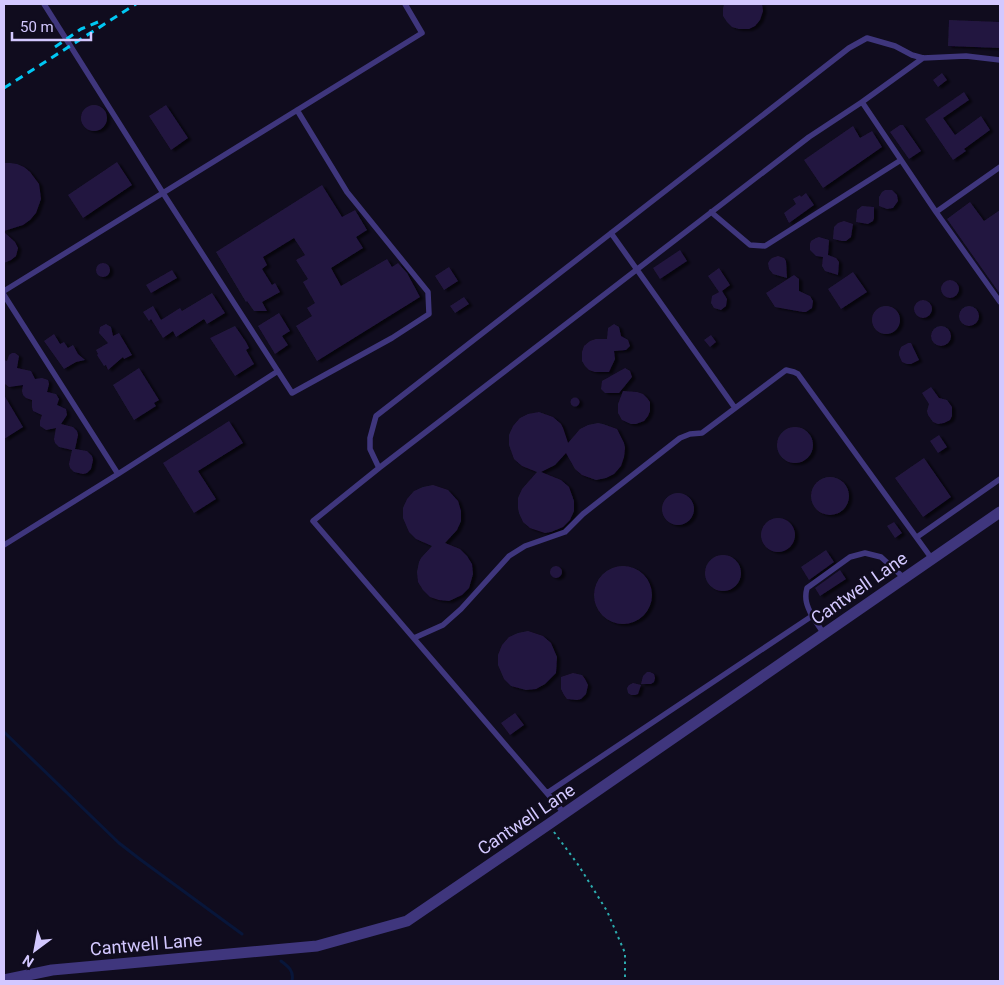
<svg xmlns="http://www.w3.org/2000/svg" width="1004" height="985" font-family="Roboto,sans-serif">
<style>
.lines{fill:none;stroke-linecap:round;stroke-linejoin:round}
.stream{stroke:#08163a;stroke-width:3}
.building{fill:#23173f;filter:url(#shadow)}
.path{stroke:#2cacaf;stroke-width:2;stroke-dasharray:2.5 4;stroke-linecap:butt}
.lane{stroke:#3f367d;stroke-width:5.5}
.street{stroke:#3f367d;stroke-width:11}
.rail{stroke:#00c7f3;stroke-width:3;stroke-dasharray:8 6;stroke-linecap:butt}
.labels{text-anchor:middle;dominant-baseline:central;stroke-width:5;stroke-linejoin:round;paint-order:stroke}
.street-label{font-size:18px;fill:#d3c8ff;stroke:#100c1e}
</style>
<defs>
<filter id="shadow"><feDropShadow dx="3.5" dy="2" stdDeviation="1" flood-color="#0009"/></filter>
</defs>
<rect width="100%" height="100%" fill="#100c1e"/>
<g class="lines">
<!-- stream -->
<path class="stream" d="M4,732L119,843L141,860L242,934
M281,961C289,967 294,971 292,981"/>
</g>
<!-- building -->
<path class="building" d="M724,4H762L763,11L760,20L755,26L749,29H739L732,27L727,22L723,16V9Z
M949,20L1000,22V48L948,46Z
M942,73L947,80L938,87L933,80Z
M964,92L969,100L943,118L955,135L981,116L990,130L964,149L966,151L953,160L925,119Z
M81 118a13 13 0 1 1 26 0a13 13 0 1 1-26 0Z
M166,105L188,138L171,150L149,116Z
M900,125H903L921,151L909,159L890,132Z
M853,126L860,138L872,131L882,147L823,188L804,160Z
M117,162L132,185L83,218L68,195Z
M4,163H10L17,164L24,167L30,172L39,184L40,191L41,199L36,213L30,220L23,225L4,231Z
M322,185L342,217L355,210L367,230L356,237L363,248L331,268L341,286L387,259L392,267L398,263L407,273L420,297L317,361L296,326L312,316L307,308L315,303L303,282L308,279L296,260L305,255L294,238L263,257L267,265L262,269L272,285L275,283L280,292L262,302L267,311H254L247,301L246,302L216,252Z
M885,190H892L897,195L898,201L893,208L887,209L879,206V197L882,192Z
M806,193L814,205L789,223L784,213L796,204L793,199L800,195L801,197Z
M970,202L984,221L1000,210V294L947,219Z
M862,206L874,207V218L873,221L868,224L856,222L857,210Z
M844,221L853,224L851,237L846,241H842L833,239L834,227L838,223Z
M4,232L15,242L18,248L16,256L11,260L4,263Z
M819,237L829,240L828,255L836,258L839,262L838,275L825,271L822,266L823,257L816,256L810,250V244L811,241L816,238Z
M680,250L687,261L660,279L653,268Z
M778,256L784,258L786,261L787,278L773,274L769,269L768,263L770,260L772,258Z
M96 270a7 7 0 1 1 14 0a7 7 0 1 1-14 0Z
M449,267L458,281L444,290L435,276Z
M719,268L730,285L722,291L727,299L726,306L721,310L714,308L711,303L712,296L719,292L708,276Z
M172,270L177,278L151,293L146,285Z
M853,272L867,292L841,309L828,289Z
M794,275L799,279V291L810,296L813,301L812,308L806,312H803L775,307L766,293Z
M941 289a9 9 0 1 1 18 0a9 9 0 1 1-18 0Z
M212,293L225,313L207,324L204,319L176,337L173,331L163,338L151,319L149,321L143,312L153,306L161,320L180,308L182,311Z
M464,297L469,304L455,313L450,306Z
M914 309a9 9 0 1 1 18 0a9 9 0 1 1-18 0Z
M872 320a14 14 0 1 1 28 0a14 14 0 1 1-28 0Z
M959 316a10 10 0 1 1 20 0a10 10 0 1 1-20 0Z
M279,313L290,331L282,336L288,345L275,354L258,326Z
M106,324L111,327L113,336L119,333L132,355L124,359L123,357L108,370L106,365L104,366L97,355L98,354L96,350L108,343L99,333L100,327Z
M614,324L619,327L621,336L628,340L630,346L626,350L614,351L615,359L609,372H595L589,370L585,366L582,361V352L584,346L590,341L596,339H607L608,328Z
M235,326L246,342L249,348L246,350L254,364L235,376L210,338Z
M931 336a10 10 0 1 1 20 0a10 10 0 1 1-20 0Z
M54,334L60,344L64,342L68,348L73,345L78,354L85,360L76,362L64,369L44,341Z
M711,335L716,342L710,347L704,340Z
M908,343H911L919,360L911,364H907L902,362L899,355V352L901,347Z
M12,353H15L19,356L17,368L31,371L35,379L42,378L48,380L49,384L47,392L56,394L59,399L57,405L66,409L67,415L61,424L73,427L77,431L78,435L75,449L87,451L92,456L93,460L91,469L87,473L83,474L74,472L70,468L69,464L72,450L59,447L55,443L54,439L56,428L46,430L40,426V421L42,415L33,411L32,407V400L26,398L23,395L22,391L23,385L9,387L5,384L4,360L7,361L9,355Z
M139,368L159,400L154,403L156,406L134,420L113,385Z
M625,368L630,371L632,377L619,393H605L601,389L602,381Z
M931,387L939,398L947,400L952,407V416L950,420L944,423L938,424L933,422L928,415L927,411L929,404L922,393Z
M623,391L637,392L643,394L647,398L650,402V411L648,416L644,421L636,424H631L622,420L618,413V404Z
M4,395L23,427L4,439Z
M570.5 402a4.5 4.5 0 1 1 9 0a4.5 4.5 0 1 1-9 0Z
M539,412L553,417L561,424L563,428L568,443L580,429L588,425L598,423L603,424L617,429L624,443L625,448L624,457L621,466L614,474L606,478L596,480L582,475L575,469L566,453L555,465L541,472L561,480L569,487L574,501V511L570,520L563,527L551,532L545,533L530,528L523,522L519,513L518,508V498L522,489L537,472L522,466L514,459L509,445V435L513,426L520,418L528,414Z
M229,421L243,443L198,471L216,499L194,513L163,463Z
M777 445a18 18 0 1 1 36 0a18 18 0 1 1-36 0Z
M939,435L947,447L938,453L930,441Z
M924,458L951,497L923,517L895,478Z
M811 496a19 19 0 1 1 38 0a19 19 0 1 1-38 0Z
M433,485L448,490L458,501L461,511V521L457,530L445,543L460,549L467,556L472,564L473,574L469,588L462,595L449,601L439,600L430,597L423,590L418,582L417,572L419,562L421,558L432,546L416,539L409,532L403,518V508L407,499L414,491L423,487Z
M662 509a16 16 0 1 1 32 0a16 16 0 1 1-32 0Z
M761 535a17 17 0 1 1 34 0a17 17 0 1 1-34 0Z
M894,522L902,533L895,538L887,526Z
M826,550L834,562L809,580L801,567Z
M705 573a18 18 0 1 1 36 0a18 18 0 1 1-36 0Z
M594 595a29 29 0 1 1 58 0a29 29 0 1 1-58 0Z
M550 572a6 6 0 1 1 12 0a6 6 0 1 1-12 0Z
M840,570L846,579L820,596L815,588Z
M528,631L543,636L551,643L557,657L556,673L545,684L536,689L526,690L511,686L504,679L498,665V655L502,645L509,637L518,633Z
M647,672H650L654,674L655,678L654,682L651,684H641L643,676Z
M573,673L582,675L585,679L588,685L586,694L581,699L577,700L567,699L564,695L561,689V677Z
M633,683L641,685L638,694L635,695H631L628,693L627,688L629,685Z
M515,713L524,725L510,735L501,723Z"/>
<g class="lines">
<!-- path -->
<path class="path" d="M554,832L579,866L607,911L625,953V981"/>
<!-- lane -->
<path class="lane" d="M44,4L163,193L292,393L392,338L429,314L428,292L347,192L297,110
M862,102L923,58
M711,212L750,245L765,246L901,160
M936,212L1000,302
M611,233L735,408
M4,291L422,33L405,4
M4,295L118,474L4,545
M379,468L809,137L862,102L936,212L1000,167
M118,474L278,371
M917,537L1000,479
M812,616C807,606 804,599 807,588L850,557L865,553L881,557L904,578
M414,638L443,625L461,609L509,556L525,546L565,532L583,514L680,438L690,434L702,433L786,370L794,372L798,374L932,559
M547,793L812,616L824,634
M564,813L313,521L379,468L370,449V438L376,416L849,48L867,38L895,46L912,55L923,58L966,56L1000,60"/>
<!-- street -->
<path class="street" d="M4,980L52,970L317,946L407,921L549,824L1000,512"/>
<!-- rail -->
<path class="rail" d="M55,47L81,29L98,22
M4,88L136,4"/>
</g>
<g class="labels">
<!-- street labels -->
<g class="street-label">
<text transform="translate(859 588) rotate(-35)">Cantwell Lane</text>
<text transform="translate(526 819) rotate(-34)">Cantwell Lane</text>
<text transform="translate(146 944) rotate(-5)">Cantwell Lane</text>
</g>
</g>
<!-- border -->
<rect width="1004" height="985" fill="none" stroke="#d3c8ff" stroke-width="10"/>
<!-- north arrow -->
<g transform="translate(35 950) rotate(212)" stroke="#100c1e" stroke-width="4" paint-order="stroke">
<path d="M0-4L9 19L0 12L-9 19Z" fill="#d3c8ff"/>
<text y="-8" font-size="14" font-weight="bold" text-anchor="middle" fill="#d3c8ff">N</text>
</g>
<!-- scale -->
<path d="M12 32v8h79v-8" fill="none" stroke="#d3c8ff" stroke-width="2.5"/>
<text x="20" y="32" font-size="15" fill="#d3c8ff" stroke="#100c1e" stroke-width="4" paint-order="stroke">50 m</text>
</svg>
